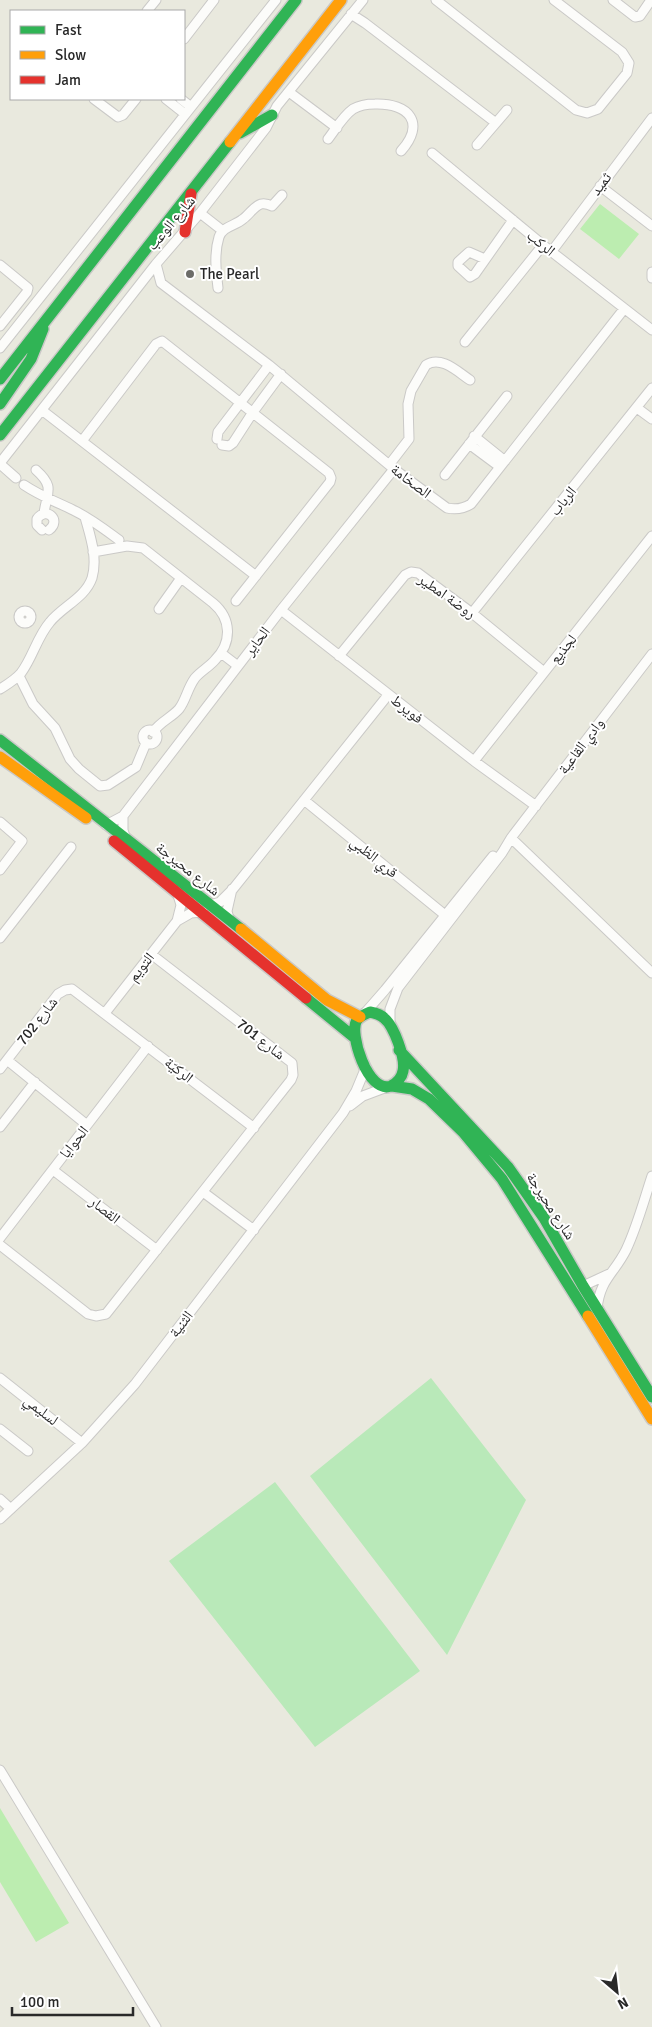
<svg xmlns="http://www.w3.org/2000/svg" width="652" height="2027" font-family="Signika,'Noto Naskh Arabic',sans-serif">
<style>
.grass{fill:#b9e9b9}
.pitch{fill:#bcedb0}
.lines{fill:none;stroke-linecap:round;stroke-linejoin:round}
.street-casing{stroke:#cac9c7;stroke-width:11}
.fast-casing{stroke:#cac9c7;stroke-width:14}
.slow-casing{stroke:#cac9c7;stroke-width:14}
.jam-casing{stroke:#cac9c7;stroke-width:14}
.street{stroke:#fcfcfa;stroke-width:9}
.fast{stroke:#30b455;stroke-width:11}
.slow{stroke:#ff9f0a;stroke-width:11}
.jam{stroke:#e5322d;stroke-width:11}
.poi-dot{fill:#6c6c68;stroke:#fff;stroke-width:2}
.labels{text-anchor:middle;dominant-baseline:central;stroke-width:4;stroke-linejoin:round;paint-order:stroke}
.street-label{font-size:15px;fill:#292929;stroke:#fff}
.poi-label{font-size:15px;fill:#292929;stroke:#fff;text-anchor:start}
</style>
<rect width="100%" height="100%" fill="#e9e9de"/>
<!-- grass -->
<path class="grass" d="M431,1378L526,1500L447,1655L310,1476Z
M275,1482L420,1671L315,1747L169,1561Z"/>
<!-- pitch -->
<path class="pitch" d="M600,204L639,234L619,259L580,229Z
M0,1808L69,1923L36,1942L0,1882Z"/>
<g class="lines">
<!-- street casing -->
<g class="street-casing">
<path id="street" d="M436,0L576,110L587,113L598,109L627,73L629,63L622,52L554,0
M613,0L635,17L640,16L651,0
M147,11L156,0
M351,14L365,23L496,123
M184,39L214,0
M289,92L337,128
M94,99L118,117L123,115L136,99
M166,99L185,114
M181,99L191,107
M328,139C335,130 343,116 353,109C360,105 367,104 375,104C409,103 426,123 401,151
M477,145L507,110
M432,153L543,245L652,330
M600,186L652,226
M200,213L223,231
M552,251L652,118
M485,259L469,252L458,262V266L470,277L475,274L513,220
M156,264L161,283L269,365L394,469L447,508C456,510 463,509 471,504L624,309
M0,265L28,288L27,292L0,326
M652,272V278
M218,288C216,271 214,253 219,237C223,226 235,226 243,219C249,215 254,206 261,204C265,203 268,204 272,206L282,195
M465,342L543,245
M0,348L276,0
M637,408L652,419
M43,411L256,576
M474,436L505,461
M217,439L218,432L269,365
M82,441L156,344L162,341L329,473L331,478L330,482L236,601
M469,444L500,467
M222,445L229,446L233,443L253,412L281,374
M0,463L156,264L200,213L266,128L277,106L363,0
M0,464L16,478
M389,465L409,439L408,404L411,391L426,365C441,355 458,372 470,380
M36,470C55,487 47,492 44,513
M445,475L507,396
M24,485C42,497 55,501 73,510C90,518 104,529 119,540
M42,530L37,525V519C46,506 62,520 49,530
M93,552L127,546L143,548L213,603C232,619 232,643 215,660C209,667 201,671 195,678C187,689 186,700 179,709C171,718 161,721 153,732
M159,609L181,578
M281,610L474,761L536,806
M19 617a6 6 0 1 1 12 0a6 6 0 1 1-12 0Z
M472,613L652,388
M221,653L238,666
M339,656L405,575L411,572L418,573L472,613L544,672
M19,676L33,704L55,728L70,759L79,769L100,786L108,785L136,767L146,743
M0,689C8,684 15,680 21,673C33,657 37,637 50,622C63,606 85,598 92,578C98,557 90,536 85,517
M143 737a7 7 0 1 1 14 0a7 7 0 1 1-14 0Z
M474,761L652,536
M304,800L445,915
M123,816V830L126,840
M0,822L22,841L0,870
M106,825L123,816L281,610L394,469
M511,838L652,973
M210,905L220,902L233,889L388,695
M229,919L227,911L232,889
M177,921L181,905L177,892
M0,938L71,847
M105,1013L177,921L191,913L203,912
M364,1014L385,990L493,856
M390,1024V1009L398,988L502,853L511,838L652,654
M7,1060L87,1125
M0,1069L58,994L65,990L72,989L254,1128
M350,1106L363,1096L387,1087
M0,1127L35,1082
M53,1170L157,1250
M203,1192L254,1230
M0,1238L148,1046
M0,1245L88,1314L96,1316L106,1314L291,1080L293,1075L292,1063L151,954
M583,1286L609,1274
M597,1309C600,1279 614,1274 626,1250C637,1227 644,1200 652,1176
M0,1378L82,1443
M0,1429L28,1451
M0,1499L11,1509
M0,1519L82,1443L135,1384L343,1113L356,1091L366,1067
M0,1770L156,2027"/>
</g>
<!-- fast casing -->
<g class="fast-casing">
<path id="fast" d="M240,133L272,115
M0,379L296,0
M0,404L31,359L43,329
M0,435L230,142
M0,740L241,929
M306,998L355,1038
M370,1012C375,1013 380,1014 384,1018C394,1026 406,1059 403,1071C402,1077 397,1083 391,1086C368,1095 348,1032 357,1020C360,1016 365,1014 370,1012Z
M399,1050L508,1167L544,1218L583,1286L652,1397
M392,1086L412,1089L429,1099L463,1132L502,1179L588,1316"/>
</g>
<!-- slow casing -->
<g class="slow-casing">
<path id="slow" d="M230,142L341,0
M0,757L86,818
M241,929L327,1000L360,1017
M588,1316L652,1419"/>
</g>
<!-- jam casing -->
<g class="jam-casing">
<path id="jam" d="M185,232L191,194
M114,841L306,998"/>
</g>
<!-- street -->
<use href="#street" class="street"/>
<!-- fast -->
<use href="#fast" class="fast"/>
<!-- slow -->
<use href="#slow" class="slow"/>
<!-- jam -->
<use href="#jam" class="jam"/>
</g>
<!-- markers -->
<circle class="poi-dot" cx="190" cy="274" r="5"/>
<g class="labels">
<!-- street labels -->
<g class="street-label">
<text transform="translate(601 184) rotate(-53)">ثميد</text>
<text transform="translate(171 223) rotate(-50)">شارع الوعب</text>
<text transform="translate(541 243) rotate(39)">الركب</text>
<text transform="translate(411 481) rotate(37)">الصخامة</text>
<text transform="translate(563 501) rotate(-51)">الرباب</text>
<text transform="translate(447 596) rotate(35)">روضة امطير</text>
<text transform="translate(257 641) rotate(-53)">الحاير</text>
<text transform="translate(563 649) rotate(-51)">لجذيع</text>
<text transform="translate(407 709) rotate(38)">فويرط</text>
<text transform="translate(581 746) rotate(-53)">وادي القاعية</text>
<text transform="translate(374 857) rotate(39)">قري الظبي</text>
<text transform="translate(188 869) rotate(38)">شارع محيرجة</text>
<text transform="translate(141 967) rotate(-52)">التويم</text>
<text transform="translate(37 1021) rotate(-52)">شارع 702</text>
<text transform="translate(261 1039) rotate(38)">شارع 701</text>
<text transform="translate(179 1070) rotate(38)">الركيّة</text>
<text transform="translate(74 1142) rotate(-52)">الحوايا</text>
<text transform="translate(551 1206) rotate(57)">شارع محيرجة</text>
<text transform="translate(105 1210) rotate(38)">القصار</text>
<text transform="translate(181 1324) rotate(-53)">الثنية</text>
<text transform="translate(41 1410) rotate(38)">لسليمي</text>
</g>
<!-- poi labels -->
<g class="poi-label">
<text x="200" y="274">The Pearl</text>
</g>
</g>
<!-- legend -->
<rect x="10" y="10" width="175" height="90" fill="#ffffff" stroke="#a9a9a9"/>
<rect x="20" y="26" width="25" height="8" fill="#30b455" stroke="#a9a9a9"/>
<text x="55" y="35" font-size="15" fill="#292929">Fast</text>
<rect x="20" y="51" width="25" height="8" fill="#ff9f0a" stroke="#a9a9a9"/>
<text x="55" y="60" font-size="15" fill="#292929">Slow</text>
<rect x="20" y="76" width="25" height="8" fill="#e5322d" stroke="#a9a9a9"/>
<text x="55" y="85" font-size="15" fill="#292929">Jam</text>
<!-- north arrow -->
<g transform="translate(617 1992) rotate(152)" stroke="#ffffff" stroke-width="4" paint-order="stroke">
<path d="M0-4L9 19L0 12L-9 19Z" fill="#292929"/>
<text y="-8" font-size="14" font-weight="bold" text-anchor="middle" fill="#292929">N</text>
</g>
<!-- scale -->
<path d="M12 2007v8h121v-8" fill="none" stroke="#292929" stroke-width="2.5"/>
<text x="20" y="2007" font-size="15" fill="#292929" stroke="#ffffff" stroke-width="4" paint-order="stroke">100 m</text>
</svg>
